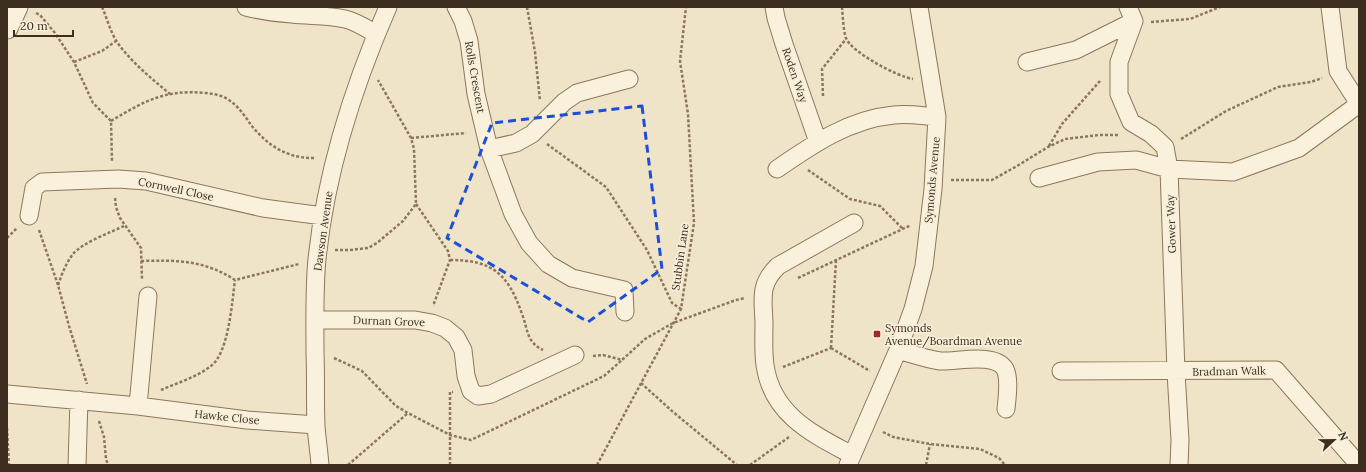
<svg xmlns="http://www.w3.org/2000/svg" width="1366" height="472" font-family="Lora,serif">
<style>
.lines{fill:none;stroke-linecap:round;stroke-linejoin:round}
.minor-casing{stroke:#8d765c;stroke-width:19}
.tertiary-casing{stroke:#8d765c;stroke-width:23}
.path{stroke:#8d765c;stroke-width:2.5;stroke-dasharray:3 2;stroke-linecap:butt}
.minor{stroke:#faf1dc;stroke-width:17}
.tertiary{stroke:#faf1dc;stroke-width:21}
.marked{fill:none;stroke:#1d4ed8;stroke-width:3;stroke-dasharray:8 5;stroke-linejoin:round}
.poi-dot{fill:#9e2a2b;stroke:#f7eed8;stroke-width:1.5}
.labels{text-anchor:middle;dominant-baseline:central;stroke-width:3.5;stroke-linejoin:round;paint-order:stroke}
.street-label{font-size:11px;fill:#3d2e20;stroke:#f7eed8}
.poi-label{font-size:11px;fill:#3d2e20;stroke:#f7eed8;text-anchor:start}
</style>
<rect width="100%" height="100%" fill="#f0e4c8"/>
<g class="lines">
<!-- minor casing -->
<g class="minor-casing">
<path id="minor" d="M246,7C261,11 277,13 292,14C310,16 328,15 345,19C357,22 366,28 376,34
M456,7L463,21L469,41L476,94L489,149L513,214L529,243L548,264L572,278L624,290L625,312
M774,7L776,18L784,44L818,142
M1128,7L1134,21L1119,62V94L1131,122L1151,134L1165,147L1169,169L1176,372L1180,440L1179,465
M1330,7L1338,71L1359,104
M1027,62L1076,50L1134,21
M489,149L516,143L532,134L564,102L577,93L629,79
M777,169C813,144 850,119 894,115C908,113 923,116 937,117
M1039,178L1098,162L1136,160L1169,169L1233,172L1299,148L1359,104
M29,216L34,188L42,182L118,179L146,181L263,208L323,216
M315,320H415L432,323L445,328L456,337L463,350L466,376L471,391L478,396L491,394L575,355
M898,350C912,354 926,359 940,361C957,362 995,352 1005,369C1010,379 1007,398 1006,409
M1061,371L1276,370L1359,465
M7,394L138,406L247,420L316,425
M138,406L148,296
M852,455C813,434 772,415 765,365C763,351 764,336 764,322C763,299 759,284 778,266L854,223
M77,465L79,400
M320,465C319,452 317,439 316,426C315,402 316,377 315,353C315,322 314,290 317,259C326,172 353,87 388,7
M848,465L898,350L913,309L924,266L933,189L937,117L919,7"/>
</g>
<!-- tertiary casing -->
<g class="tertiary-casing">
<path id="tertiary" d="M7,28L17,7"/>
</g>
<!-- path -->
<path class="path" d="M102,7C107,18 110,31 117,42C131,62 151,78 170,94
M527,7L535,52L540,101
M842,7C843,17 843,29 846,38C851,52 898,77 913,79
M36,13L40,15L55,33L74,62L93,103L111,121L112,161
M1151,22L1190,19L1220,7
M74,62L102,51L116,41
M823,96L822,69L846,39
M111,121C144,101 166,89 206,93C214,94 222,95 229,100C238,106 245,116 251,125C268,146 288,159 316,158
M411,138L466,133
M1181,139L1226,111L1278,87L1311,82L1322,78
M547,144L606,187L647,250L672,303L681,309
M1049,146L1062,124L1100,81
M808,170L850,199L880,206L903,229
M951,180H992L1017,166L1048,147L1065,139L1099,135H1119
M115,198L116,207L120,218L141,248L142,279
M416,204L448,251L450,260L433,306
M39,230L58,285L69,326L87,384
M7,238L17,228
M335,250H350L368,248L377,243L403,221L416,204L414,149L411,138L378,80
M450,260C493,260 508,274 522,314C528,329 526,342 543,350
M141,261C177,260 204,260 235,280L299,264
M798,278L911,225
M58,285C62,274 66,263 73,254C82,243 111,232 124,226
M831,348L836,260
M831,348L870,371
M593,356L603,355L622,360L645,339L673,323L736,300L745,298
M334,358L362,371L396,406L408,413L450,435L471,440L604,376L622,360
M783,367L831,348
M641,383L672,411L737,465
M161,390C177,383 197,377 211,366C229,352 232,302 235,280
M99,421L104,437L106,459L108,465
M7,428L9,465
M883,432L893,437L930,444L980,449L999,458L1005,465
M348,465L408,413
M450,465V392H453
M597,465L681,309L694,223L688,114L680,61L686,7
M750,465L789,437
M926,465L930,444"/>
<!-- minor -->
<use href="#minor" class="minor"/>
<!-- tertiary -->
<use href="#tertiary" class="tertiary"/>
</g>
<!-- marked area -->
<path class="marked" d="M642,106L662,269L588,322L447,238L492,123Z"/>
<!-- markers -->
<rect class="poi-dot" x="873" y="330" width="8" height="8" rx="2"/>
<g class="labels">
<!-- street labels -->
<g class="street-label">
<text transform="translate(795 75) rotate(71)">Roden Way</text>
<text transform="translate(475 77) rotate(80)">Rolls Crescent</text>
<text transform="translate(932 180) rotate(-85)">Symonds Avenue</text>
<text transform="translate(176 189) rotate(12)">Cornwell Close</text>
<text transform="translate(1171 224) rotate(-92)">Gower Way</text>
<text transform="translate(323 231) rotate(-82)">Dawson Avenue</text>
<text transform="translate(680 257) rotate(-82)">Stubbin Lane</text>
<text transform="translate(389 321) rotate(2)">Durnan Grove</text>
<text transform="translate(1229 371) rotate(-1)">Bradman Walk</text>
<text transform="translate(227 417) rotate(6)">Hawke Close</text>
</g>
<!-- poi labels -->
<g class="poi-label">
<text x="885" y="328">Symonds<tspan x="885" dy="13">Avenue/Boardman Avenue</tspan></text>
</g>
</g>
<!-- border -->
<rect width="1366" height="472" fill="none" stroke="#3d2e20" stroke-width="16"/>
<!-- north arrow -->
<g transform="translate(1334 440) rotate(68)" stroke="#f7eed8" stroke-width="3" paint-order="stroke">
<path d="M0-3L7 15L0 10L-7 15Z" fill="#3d2e20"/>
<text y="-6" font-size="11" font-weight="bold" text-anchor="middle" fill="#3d2e20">N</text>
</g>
<!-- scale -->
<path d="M14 30v6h59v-6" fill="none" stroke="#3d2e20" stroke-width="2"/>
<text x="20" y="30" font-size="12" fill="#3d2e20" stroke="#f7eed8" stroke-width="3" paint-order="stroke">20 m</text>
</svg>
